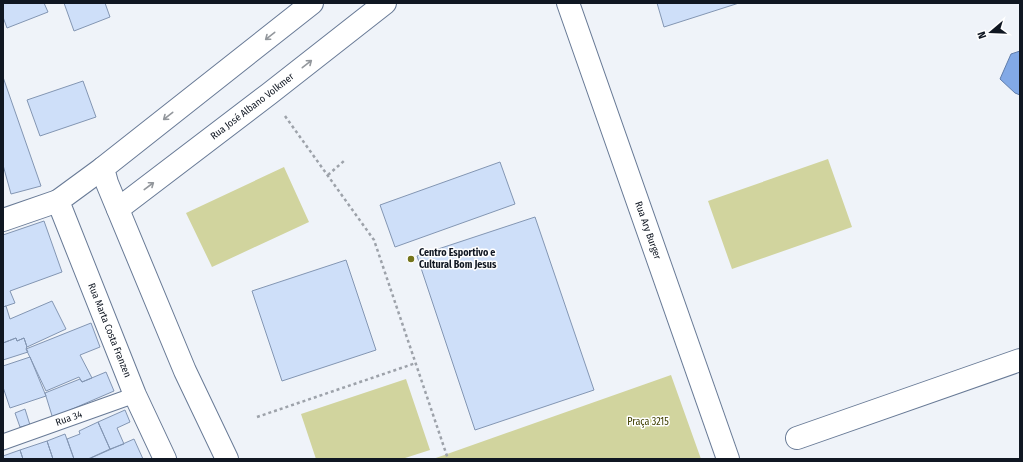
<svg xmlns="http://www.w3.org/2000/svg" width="1023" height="462" font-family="'Fira Sans Condensed',sans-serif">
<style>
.green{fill:#d1d49e}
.water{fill:#82a9e6;stroke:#607dab}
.building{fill:#cedff9;stroke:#8396b3}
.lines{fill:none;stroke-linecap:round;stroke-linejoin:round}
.service-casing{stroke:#687a96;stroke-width:17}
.minor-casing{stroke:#687a96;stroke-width:24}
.tertiary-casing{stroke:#687a96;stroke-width:24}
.path{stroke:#9da2aa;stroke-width:2.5;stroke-dasharray:3 3;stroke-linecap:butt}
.service{stroke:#fff;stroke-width:15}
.minor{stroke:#fff;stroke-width:22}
.tertiary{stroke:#fff;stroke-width:22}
.oneway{stroke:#93979c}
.poi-dot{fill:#74751b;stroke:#fff;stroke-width:1.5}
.labels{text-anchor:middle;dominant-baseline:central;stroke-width:3;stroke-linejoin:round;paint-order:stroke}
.street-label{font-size:10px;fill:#101722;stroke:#fff}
.poi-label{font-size:10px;font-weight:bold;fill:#101722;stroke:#fff;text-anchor:start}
.park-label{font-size:10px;fill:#3f3f00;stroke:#fff}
</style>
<rect width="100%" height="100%" fill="#eff3f9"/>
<!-- green -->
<path class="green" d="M828,159L852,227L732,269L708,201Z
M284,167L309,222L212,267L186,213Z
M671,375L701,459H433Z
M406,379L430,450L402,459H316L301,414Z"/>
<!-- water -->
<path class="water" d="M1020,51V95L1015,93L1000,79L1011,54Z"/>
<!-- building -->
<path class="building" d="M3,3H44L48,12L7,28L3,17Z
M64,3H105L110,17L74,31Z
M657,3H739L664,27Z
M3,77L41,186L11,194L3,165Z
M83,81L96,117L40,136L27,100Z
M500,162L515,204L395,247L380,205Z
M535,217L594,390L475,430L417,256Z
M44,221L62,272L10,291L15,303L3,307V235Z
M346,260L376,350L282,381L252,291Z
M52,301L66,329L27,347L24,338L17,341L16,338L3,343V307L6,306L10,319Z
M91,323L100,347L80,355L92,378L82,382L79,377L46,391L26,349Z
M16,338L17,341L24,338L27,347L26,348L28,352L3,360V343Z
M30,357L46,396L10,408L3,387V366Z
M106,372L114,391L70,410L53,419L45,393L80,379L82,382Z
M25,409L30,425L20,427L15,413Z
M125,410L130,422L117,428L124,444L110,449L98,422Z
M98,422L110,449L88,459H74L67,439L80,434L79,431Z
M65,434L74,459H53L47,441Z
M134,439L143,459H91V458Z
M47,441L53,459H23L20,450Z
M20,450L23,459H3V456Z"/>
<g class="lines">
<!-- service casing -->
<g class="service-casing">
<g id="service">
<path id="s1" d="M3,442L135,395"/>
</g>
</g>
<!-- minor casing -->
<g class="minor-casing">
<g id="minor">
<path id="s2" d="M568,3L728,459"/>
<path id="s3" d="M103,168L58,201L135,395L165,459"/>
<path d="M3,220L58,201"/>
<path d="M797,438L1020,360"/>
</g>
</g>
<!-- tertiary casing -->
<g class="tertiary-casing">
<g id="tertiary">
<path id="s4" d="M118,209L269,94L385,3"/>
<path d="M227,459L185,371L107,183L103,168L312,3"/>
</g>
</g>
<!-- path -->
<path class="path" d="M285,116L374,240L448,459
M328,175L345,160
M257,417L416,363"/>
<!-- service -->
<use href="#service" class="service"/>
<!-- minor -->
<use href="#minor" class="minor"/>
<!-- tertiary -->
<use href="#tertiary" class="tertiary"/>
</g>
<!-- one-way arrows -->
<defs><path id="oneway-shaft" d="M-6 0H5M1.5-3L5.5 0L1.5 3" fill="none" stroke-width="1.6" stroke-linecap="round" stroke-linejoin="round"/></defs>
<g class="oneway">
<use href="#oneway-shaft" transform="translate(270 36) rotate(142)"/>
<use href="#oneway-shaft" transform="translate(307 64) rotate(-38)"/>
<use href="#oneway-shaft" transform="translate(168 116) rotate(142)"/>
<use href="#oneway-shaft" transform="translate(149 186) rotate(-37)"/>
</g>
<!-- markers -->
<circle class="poi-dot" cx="411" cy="259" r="4"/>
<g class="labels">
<!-- street labels -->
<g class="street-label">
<text stroke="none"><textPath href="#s4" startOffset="169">Rua José Albano Volkmer</textPath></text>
<text stroke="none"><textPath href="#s2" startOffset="241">Rua Ary Burger</textPath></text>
<text stroke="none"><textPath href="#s3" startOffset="195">Rua Marta Costa Franzen</textPath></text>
<text stroke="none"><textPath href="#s1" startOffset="70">Rua 34</textPath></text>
</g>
<!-- poi labels -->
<g class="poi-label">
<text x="419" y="253">Centro Esportivo e<tspan x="419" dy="12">Cultural Bom Jesus</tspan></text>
</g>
<!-- park labels -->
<g class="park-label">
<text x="648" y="422">Praça 3215</text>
</g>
</g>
<!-- border -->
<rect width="1023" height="462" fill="none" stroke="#101722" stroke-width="8"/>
<!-- north arrow -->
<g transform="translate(991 32) rotate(251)" stroke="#ffffff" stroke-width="3" paint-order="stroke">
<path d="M0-3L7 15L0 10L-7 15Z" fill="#101722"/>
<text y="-6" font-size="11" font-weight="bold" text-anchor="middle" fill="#101722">N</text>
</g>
</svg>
